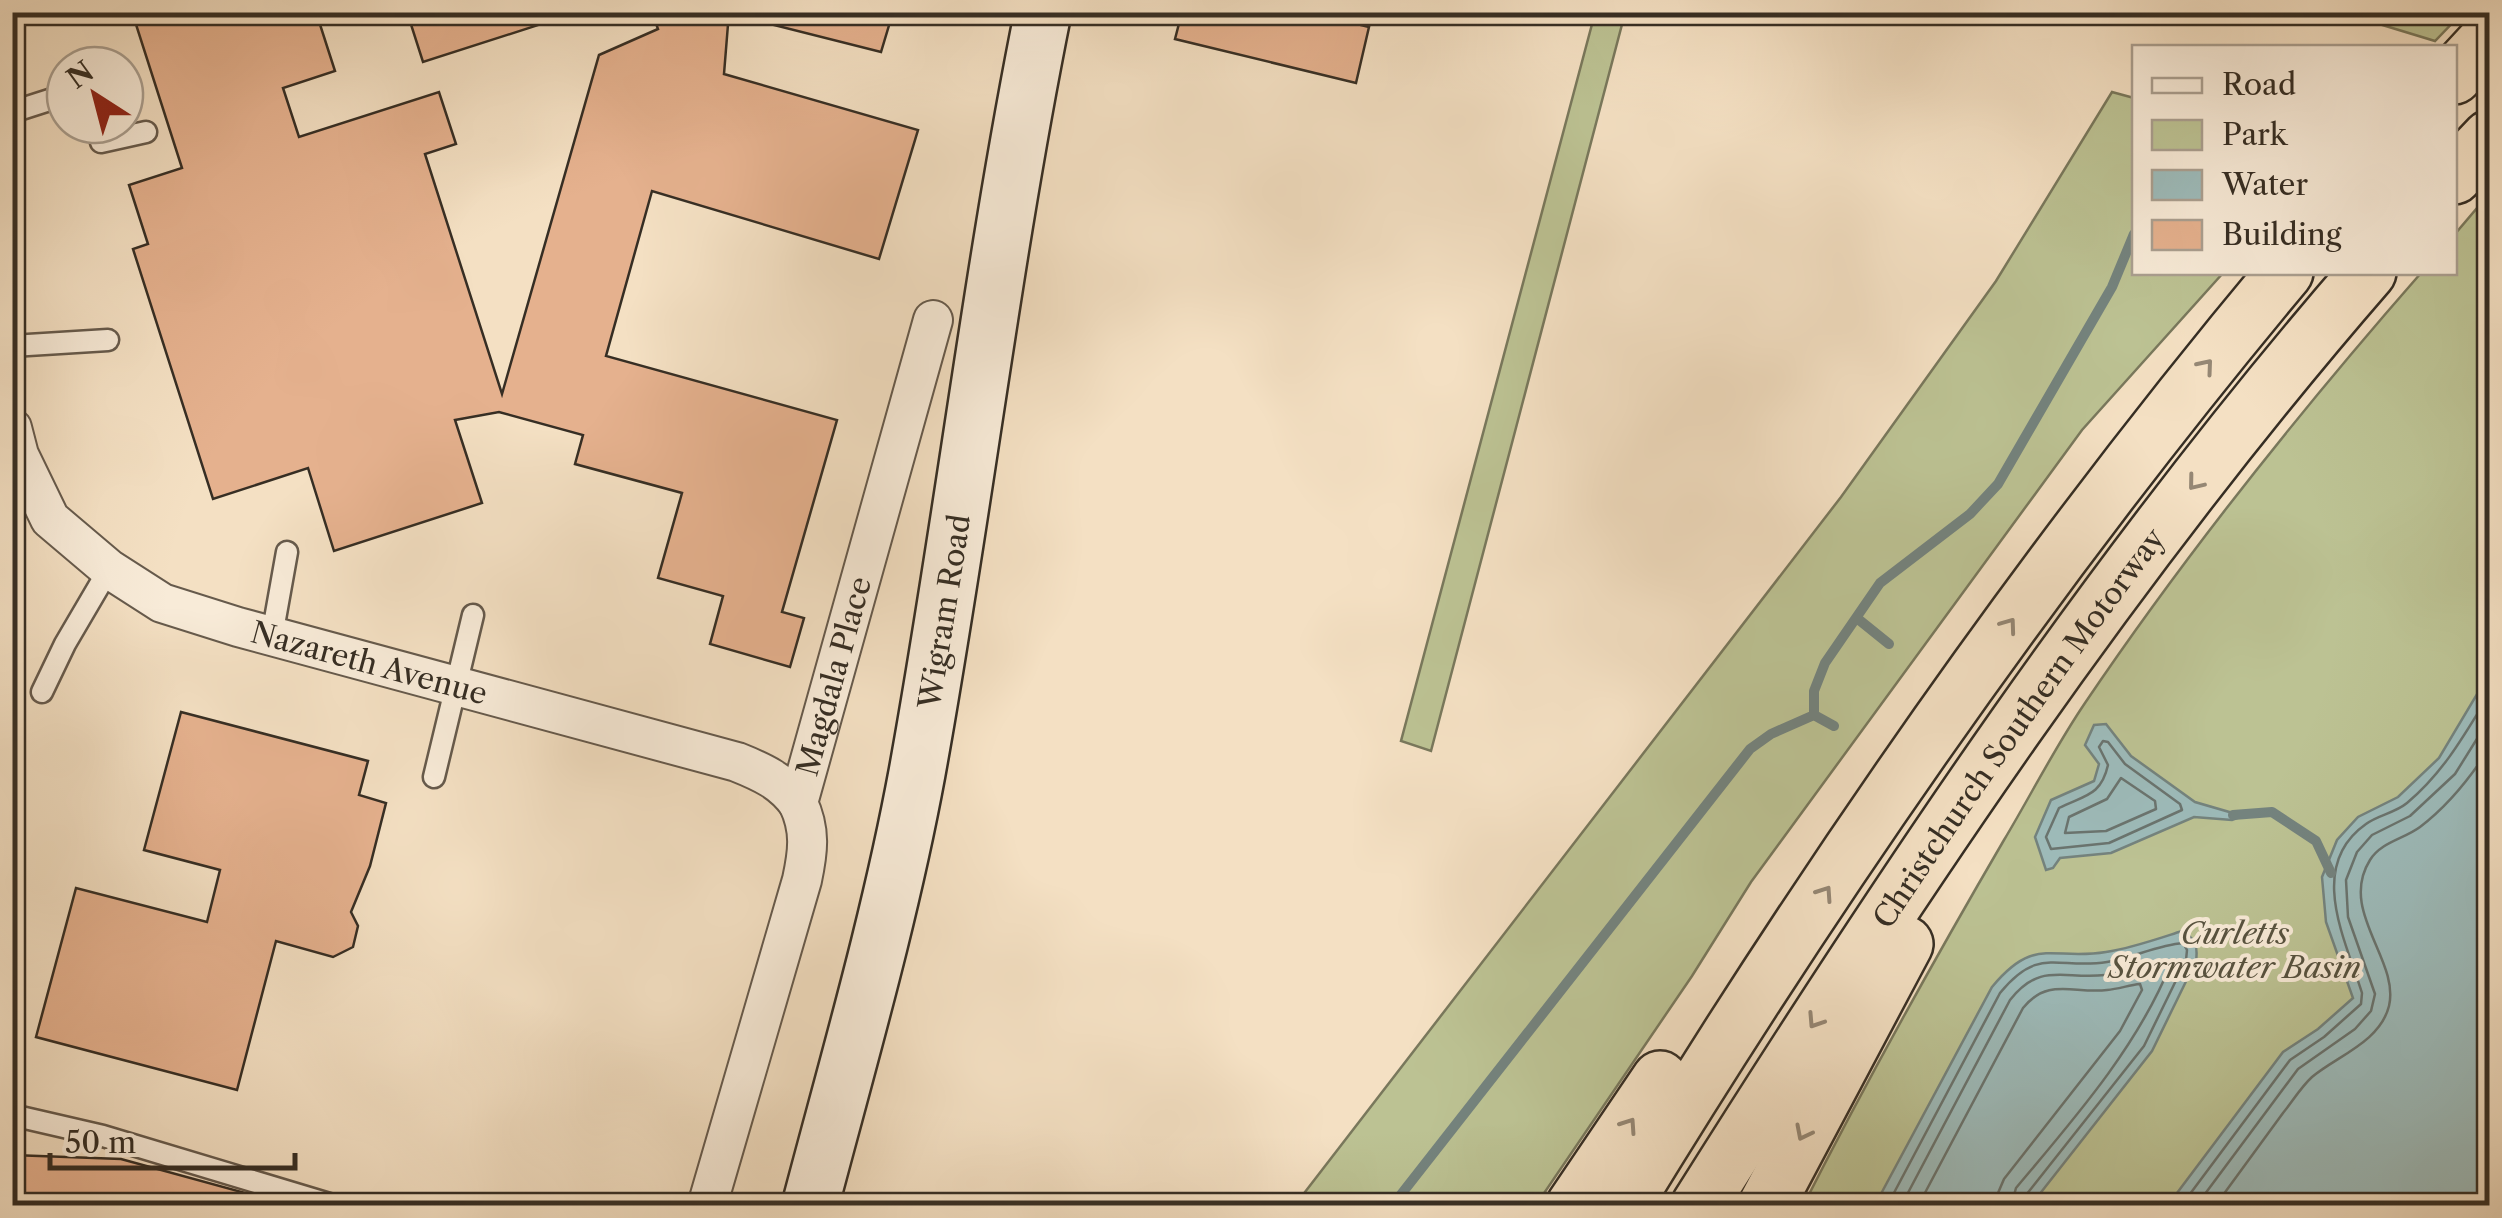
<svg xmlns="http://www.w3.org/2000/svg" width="2502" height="1218" font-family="'Libre Caslon Text',serif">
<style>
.green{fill:#bcc293;stroke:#79785c;stroke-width:2.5}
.water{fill:#9dbbba;stroke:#74837e;stroke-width:2.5}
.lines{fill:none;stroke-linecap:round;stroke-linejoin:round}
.shore{stroke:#6a746f;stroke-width:2.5}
.stream{stroke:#74837e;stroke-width:10}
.building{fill:#e5b18e;stroke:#362e24;stroke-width:2.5}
.service-casing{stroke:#665a4c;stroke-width:25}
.minor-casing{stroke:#665a4c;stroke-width:42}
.secondary-casing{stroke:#362e24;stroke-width:60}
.motorway-casing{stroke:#362e24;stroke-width:60}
.service{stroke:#f8ebd8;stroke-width:20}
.minor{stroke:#f8ebd8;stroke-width:38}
.secondary{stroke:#f8ebd8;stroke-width:55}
.motorway{stroke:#f4e0c3;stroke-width:55}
.oneway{stroke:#958774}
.labels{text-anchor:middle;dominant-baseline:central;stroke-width:8;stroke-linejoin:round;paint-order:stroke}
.street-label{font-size:30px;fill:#362e24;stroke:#f8ebd8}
.park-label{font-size:30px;font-style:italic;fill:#585340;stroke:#f8ebd8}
</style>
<rect width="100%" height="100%" fill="#f4e0c3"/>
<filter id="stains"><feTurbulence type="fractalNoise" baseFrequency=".002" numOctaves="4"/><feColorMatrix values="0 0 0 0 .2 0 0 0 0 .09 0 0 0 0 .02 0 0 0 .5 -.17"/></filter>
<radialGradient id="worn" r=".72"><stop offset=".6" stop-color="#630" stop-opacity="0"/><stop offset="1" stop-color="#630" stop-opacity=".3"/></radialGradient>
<!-- green -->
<path class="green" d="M1595,13H1625L1431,751L1401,741Z
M2343,13L2462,12V13L2435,41Z
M2112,92L2134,98V272L2223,273L2082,430L1751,882L1692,976L1536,1205H1295L1841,497L1996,281Z
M2489,194V1205L1803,1206C1866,1082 1934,960 2004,840C2031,795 2055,747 2085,703C2187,552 2301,410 2421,273L2454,272L2455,234Z"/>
<!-- water -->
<path class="water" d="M2489,674V1205H2168L2283,1052L2318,1029L2353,998L2326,922L2322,877L2337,840L2358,817L2398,797L2439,758Z
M2106,724L2131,756L2195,802L2243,816L2232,820L2194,817L2111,853L2060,858L2053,868L2046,870L2035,837L2051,800L2094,781L2099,764L2085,745L2094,725Z
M2182,931C2196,939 2198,946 2196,961L2152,1051L2031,1205H1875L1992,987C2035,935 2052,961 2106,952C2132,948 2157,939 2182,931Z"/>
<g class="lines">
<!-- shore -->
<path class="shore" d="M2103,741L2108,742L2125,764L2180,804L2182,810L2109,843L2051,849L2046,837L2059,808C2085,795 2101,796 2108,765L2099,747Z
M2121,778L2155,801L2156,809L2106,831L2065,833L2069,817L2107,799Z
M1887,1206L2000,993C2039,945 2058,970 2107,962C2132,958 2158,945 2183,943L2187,950L2186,960L2144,1046L2026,1195L2024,1206
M1901,1206L2010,1000C2041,961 2064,980 2105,975C2126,973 2147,963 2167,961L2170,966C2136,1049 2073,1120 2016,1188L2011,1206
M1918,1206L2023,1008C2048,977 2073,994 2107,990C2119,989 2129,985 2140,984L2142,990L2120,1031L2004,1179L1998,1193L1996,1206
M2181,1206L2290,1060L2324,1037L2361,1004L2362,993C2346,941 2306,866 2366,824C2378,815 2395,813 2407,803C2444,772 2465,734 2490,693
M2196,1206L2298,1069L2355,1029L2371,1011L2375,994L2348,917L2346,880L2357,852L2372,835L2410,816L2455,774L2490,718
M2215,1206C2238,1175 2260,1144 2283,1113C2292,1102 2301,1087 2312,1077C2337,1056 2380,1042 2389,1006C2400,960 2338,911 2370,860C2381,842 2404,839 2420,827C2449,805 2471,777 2490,747"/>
<!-- stream -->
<path class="stream" d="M1858,619L1889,644
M1814,715V691L1825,663L1880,583L1970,514L1998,484L2112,287L2134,234
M1814,715L1834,726
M2233,815L2272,812L2316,841L2331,873
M1392,1206L1750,749L1771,734L1814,715"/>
</g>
<!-- building -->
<path class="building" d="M132,12H316L335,71L283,88L299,137L439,92L456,144L425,154L502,394L599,55L658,29L652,12H729L724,74L918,130L879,259L652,191L606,356L837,420L782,612L804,618L790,667L710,644L723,596L658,578L682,493L575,464L583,435L499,412L455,420L482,503L334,551L308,468L213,499L133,249L148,244L129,185L182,168Z
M407,12H559L560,18L423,62Z
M763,12H893L881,52L762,22Z
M1182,12H1308L1369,27L1356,83L1175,39Z
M181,712L368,761L359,795L386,803L370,866L351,912L358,926L353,947L333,957L276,941L237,1090L36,1037L76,888L207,922L220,870L144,850Z
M12,1155L121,1159L263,1198L262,1206H12Z"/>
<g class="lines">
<!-- service casing -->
<g class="service-casing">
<path id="service" d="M12,112L65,95
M101,142L146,132
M12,346L108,340
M272,636L287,552
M42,692L65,644L109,569
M434,777L473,615
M12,1115L103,1136L336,1206"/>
</g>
<!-- minor casing -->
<g class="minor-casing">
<g id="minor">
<path id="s1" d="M12,428L19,455L50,519L109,569L162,603L238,627L737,762C762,772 782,781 798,803"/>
<path id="s2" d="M707,1206L802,880C808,852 811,830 798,803L933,320"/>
</g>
</g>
<!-- secondary casing -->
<g class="secondary-casing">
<g id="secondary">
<path id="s3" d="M810,1206C848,1062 890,919 917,773C963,520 992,265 1043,12"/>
</g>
</g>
<!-- motorway casing -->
<g class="motorway-casing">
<g id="motorway">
<path d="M2454,76L2490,37"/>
<path d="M2454,176L2490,138"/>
<path d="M1574,1206L1660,1079"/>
<path d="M1623,1206C1822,880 2040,565 2285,272"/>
<path id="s4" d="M1699,1206C1903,882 2116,562 2368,272"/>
<path d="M1766,1206L1905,944"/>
</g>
</g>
<!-- service -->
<use href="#service" class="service"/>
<!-- minor -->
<use href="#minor" class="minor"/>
<!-- secondary -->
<use href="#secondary" class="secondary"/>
<!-- motorway -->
<use href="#motorway" class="motorway"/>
</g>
<!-- one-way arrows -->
<defs><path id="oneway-chevron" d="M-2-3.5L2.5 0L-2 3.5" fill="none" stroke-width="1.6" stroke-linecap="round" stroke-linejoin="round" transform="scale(2.5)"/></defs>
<g class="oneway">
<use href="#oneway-chevron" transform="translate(2206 366) rotate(-50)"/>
<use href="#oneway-chevron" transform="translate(2195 483) rotate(129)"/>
<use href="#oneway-chevron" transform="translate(2009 625) rotate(-54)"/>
<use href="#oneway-chevron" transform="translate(1825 893) rotate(-56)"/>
<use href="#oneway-chevron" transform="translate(1815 1021) rotate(123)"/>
<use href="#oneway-chevron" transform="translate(1629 1125) rotate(-56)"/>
<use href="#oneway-chevron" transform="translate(1803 1133) rotate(117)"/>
</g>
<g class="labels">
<!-- street labels -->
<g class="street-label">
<text stroke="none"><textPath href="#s3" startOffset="610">Wigram Road</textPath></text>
<text stroke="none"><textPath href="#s1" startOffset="455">Nazareth Avenue</textPath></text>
<text stroke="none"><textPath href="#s2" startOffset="550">Magdala Place</textPath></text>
<text stroke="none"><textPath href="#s4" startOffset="575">Christchurch Southern Motorway</textPath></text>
</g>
<!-- park labels -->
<g class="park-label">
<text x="2235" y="933">Curletts<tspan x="2235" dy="34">Stormwater Basin</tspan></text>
</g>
</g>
<!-- margin -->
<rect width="2502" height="1218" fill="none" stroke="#f4e0c3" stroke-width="50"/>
<rect x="15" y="15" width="2472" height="1188" fill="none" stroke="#362e24" stroke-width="5"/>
<rect x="25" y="25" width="2452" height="1168" fill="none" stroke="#362e24" stroke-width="2.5"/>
<!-- legend -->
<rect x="2132" y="45" width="325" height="230" fill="#f8ebd8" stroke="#aa9f90" stroke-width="2.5"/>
<rect x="2152" y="78" width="50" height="15" fill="#f8ebd8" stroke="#aa9f90" stroke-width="2.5"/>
<text x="2222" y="95" font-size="30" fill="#362e24">Road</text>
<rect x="2152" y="120" width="50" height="30" fill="#bcc293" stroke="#aa9f90" stroke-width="2.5"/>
<text x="2222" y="145" font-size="30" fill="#362e24">Park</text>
<rect x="2152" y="170" width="50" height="30" fill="#9dbbba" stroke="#aa9f90" stroke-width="2.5"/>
<text x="2222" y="195" font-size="30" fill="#362e24">Water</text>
<rect x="2152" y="220" width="50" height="30" fill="#e5b18e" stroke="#aa9f90" stroke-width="2.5"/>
<text x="2222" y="245" font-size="30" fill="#362e24">Building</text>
<!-- north arrow -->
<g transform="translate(95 95) rotate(324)"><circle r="48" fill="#f8ebd8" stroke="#aa9f90" stroke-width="2.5"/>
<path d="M0-8L18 38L0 25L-18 38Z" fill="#8f2418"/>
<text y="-15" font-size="28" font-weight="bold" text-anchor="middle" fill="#362e24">N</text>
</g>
<!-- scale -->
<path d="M50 1153v15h245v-15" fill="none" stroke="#362e24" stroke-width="5"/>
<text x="65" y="1153" font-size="30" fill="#362e24" stroke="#f8ebd8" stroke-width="8" paint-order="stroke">50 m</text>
<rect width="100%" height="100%" filter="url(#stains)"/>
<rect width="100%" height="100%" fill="url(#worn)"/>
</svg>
